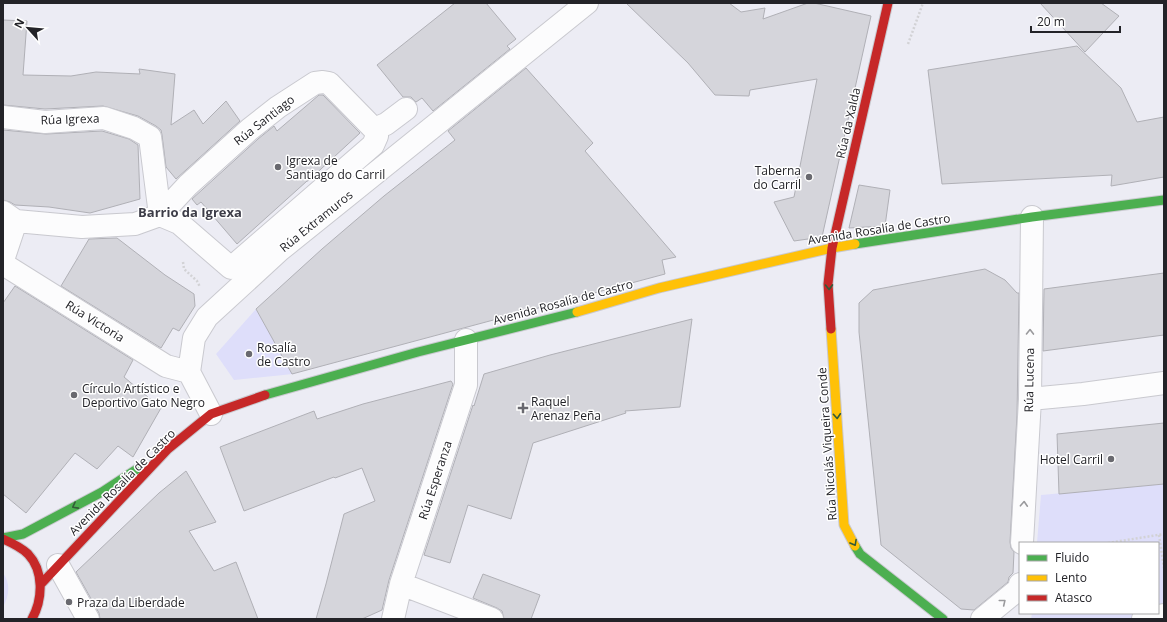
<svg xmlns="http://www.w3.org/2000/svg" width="1167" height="622" font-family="'Open Sans',sans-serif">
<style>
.green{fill:#dedefa}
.building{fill:#d5d5db;stroke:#b0b0b6}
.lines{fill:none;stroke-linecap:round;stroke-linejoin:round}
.street-casing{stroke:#c9c9cf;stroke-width:24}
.fast-casing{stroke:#c9c9cf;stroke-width:11}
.slow-casing{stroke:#c9c9cf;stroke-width:11}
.jam-casing{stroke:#c9c9cf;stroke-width:11}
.path{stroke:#d2d2d5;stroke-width:2.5;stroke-dasharray:2 2;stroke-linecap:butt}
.street{stroke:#fcfcfd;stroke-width:22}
.fast{stroke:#4caf50;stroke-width:9}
.slow{stroke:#ffc107;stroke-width:9}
.jam{stroke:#c62828;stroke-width:9}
.oneway{stroke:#335b38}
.oneway2{stroke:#9a9a9d}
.poi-dot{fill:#69696f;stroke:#fff;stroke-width:1.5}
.labels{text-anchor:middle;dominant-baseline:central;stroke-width:3;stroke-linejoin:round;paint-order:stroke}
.street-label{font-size:12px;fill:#232328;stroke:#fff}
.poi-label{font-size:12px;fill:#232328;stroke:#fff;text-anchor:start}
.neighbourhood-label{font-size:13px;font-weight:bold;fill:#3d3d48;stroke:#fff}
</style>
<rect width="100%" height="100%" fill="#ececf4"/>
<!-- green -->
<path class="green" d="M256,309L293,374L234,380L216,354Z
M1164,484V615L1143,619H1031L1032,613H1158V543H1037L1041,495Z
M3,573C11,584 9,596 3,607Z"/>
<!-- building -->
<path class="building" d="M455,3H486L516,39L507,46L510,49L433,111L422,98L416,102L411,97H403L377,65Z
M626,3H729L741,12L765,8L763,19L808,3H814L871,16L822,237L794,241L774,202L794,197L817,79L750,90L749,96L715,95L688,63Z
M1040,3H1101L1119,16L1085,52Z
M3,20L27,21L23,75L71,76L96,72L140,74L139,69L175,74L171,125L194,110L203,124L226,101L240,121L176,179L166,167L162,135L161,130L156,126L138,116L103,106L45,109L3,105Z
M1077,46L1121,88L1137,122L1164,117V177L1111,186L1112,175L942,184L928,70Z
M526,68L593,143L585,151L676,257L662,260L665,274L292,374L256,309L322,249L384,196L455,140L448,131Z
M319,95H323L360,133L308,181H307L237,244L201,202L197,205L192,199L258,139L274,126L277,131Z
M3,130L46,134L102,131L129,139L138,145L140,199L90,213L49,207L15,205L10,202L3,200Z
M859,185L890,190L885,226L849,228Z
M117,238L165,275L194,294L195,306L179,331L173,328L161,348L61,286L89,239Z
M985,269L1005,280L1017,293H1019L1017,415L1010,542L1011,548L1014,552L1013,573L1009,577L1008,582L974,610L961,609L881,545L859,332V303L873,290Z
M1164,273V335L1043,351L1044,289Z
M15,286L133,360L124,377L161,408L133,457L118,446L97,469L75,453L26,513L3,494V303Z
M692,319L680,407L625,411L626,413L533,443L511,519L468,505L450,563L424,555L473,405L474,406L484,374L550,355Z
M451,381L453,384L389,580L382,610L362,619H316L326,584L344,514L375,501L362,468L335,478L334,477L244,511L220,447L314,411L317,419L363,404Z
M1164,423V484L1059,494L1057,434Z
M186,471L216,522L189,531L214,571L236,562L258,619H100L99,613L76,572L159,493Z
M483,574L540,595L531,619H504L502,611L497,608L473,598Z"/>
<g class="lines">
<!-- street casing -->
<g class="street-casing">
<path id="street" d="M3,117L45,122L104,118L134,128L150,137L160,215L179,223L231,268L373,145L377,136L374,129
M3,212L16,221L82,227L135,224L160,215L188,185L250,129L278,107L315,83L323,82L329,83L374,129L386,124L406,109
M3,260L16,221
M3,264L166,366L189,372
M1030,399L1083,394L1164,383
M211,414L189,372L194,338L207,317L280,250L587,3
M1022,543L1030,399L1032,217
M58,565L88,619
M401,584L492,619
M393,619L401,584L466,385V340
M982,619L1020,588V584
M1143,619L1164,615"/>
</g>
<!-- fast casing -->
<g class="fast-casing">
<path id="fast" d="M855,244L1032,217L1164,200
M265,395L418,352L577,312
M3,538L23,534L102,492L137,469
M855,546L860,554L943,619"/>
</g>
<!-- slow casing -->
<g class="slow-casing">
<path id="slow" d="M577,312L659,288L832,248L855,244
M831,329L844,525L855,546"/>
</g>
<!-- jam casing -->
<g class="jam-casing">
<path id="jam" d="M831,329L828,284L832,248L888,3
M3,539C12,543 21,547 28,554C44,571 43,599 32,619
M41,584L168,449L211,414L265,395"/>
</g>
<!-- path -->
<path class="path" d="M908,44L923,3
M183,262L184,269L197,281L200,287
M1159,535L1164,568
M1108,543L1164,534"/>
<!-- street -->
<use href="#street" class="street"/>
<!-- fast -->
<use href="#fast" class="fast"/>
<!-- slow -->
<use href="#slow" class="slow"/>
<!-- jam -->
<use href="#jam" class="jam"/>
</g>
<!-- one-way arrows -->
<defs><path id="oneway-chevron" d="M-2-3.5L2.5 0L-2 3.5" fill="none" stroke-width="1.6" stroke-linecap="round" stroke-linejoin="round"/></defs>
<g class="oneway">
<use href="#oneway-chevron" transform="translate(829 287) rotate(89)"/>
<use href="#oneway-chevron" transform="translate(837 416) rotate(86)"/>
<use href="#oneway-chevron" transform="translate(75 506) rotate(152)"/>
<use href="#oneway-chevron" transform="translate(854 543) rotate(61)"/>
</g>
<g class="oneway2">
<use href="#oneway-chevron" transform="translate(1030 332) rotate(-89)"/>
<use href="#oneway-chevron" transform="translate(1024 504) rotate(-87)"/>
<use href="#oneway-chevron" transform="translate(1003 602) rotate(-39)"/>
</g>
<!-- markers -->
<g class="poi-dot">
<circle cx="278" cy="167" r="4"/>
<circle cx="809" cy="177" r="4"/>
<circle cx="249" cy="354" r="4"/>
<circle cx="74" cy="395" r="4"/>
<path d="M521 402h4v4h4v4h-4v4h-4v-4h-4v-4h4z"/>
<circle cx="1111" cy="459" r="4"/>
<circle cx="69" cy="602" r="4"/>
</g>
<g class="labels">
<!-- street labels -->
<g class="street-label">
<text transform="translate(70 119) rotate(-2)">Rúa Igrexa</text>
<text transform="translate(264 120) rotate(-38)">Rúa Santiago</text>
<text transform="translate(848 123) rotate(-77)">Rúa da Xalda</text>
<text transform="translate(316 221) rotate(-39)">Rúa Extramuros</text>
<text transform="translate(879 229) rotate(-9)">Avenida Rosalía de Castro</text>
<text transform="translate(563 302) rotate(-15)">Avenida Rosalía de Castro</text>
<text transform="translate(95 321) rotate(32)">Rúa Victoria</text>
<text transform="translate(1029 380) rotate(-89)">Rúa Lucena</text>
<text transform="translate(827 444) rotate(-94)">Rúa Nicolás Viqueira Conde</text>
<text transform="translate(435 480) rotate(-72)">Rúa Esperanza</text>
<text transform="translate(122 482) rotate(-45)">Avenida Rosalía de Castro</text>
</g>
<!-- poi labels -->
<g class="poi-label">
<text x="286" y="160">Igrexa de<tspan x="286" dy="14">Santiago do Carril</tspan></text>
<text x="801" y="170" text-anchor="end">Taberna<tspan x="801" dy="14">do Carril</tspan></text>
<text x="257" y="347">Rosalía<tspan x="257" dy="14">de Castro</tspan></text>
<text x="82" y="388">Círculo Artístico e<tspan x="82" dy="14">Deportivo Gato Negro</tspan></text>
<text x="531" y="401">Raquel<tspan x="531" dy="14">Arenaz Peña</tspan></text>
<text x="1103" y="459" text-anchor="end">Hotel Carril</text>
<text x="77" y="602">Praza da Liberdade</text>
</g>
<!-- neighbourhood labels -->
<g class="neighbourhood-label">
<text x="190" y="212">Barrio da Igrexa</text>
</g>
</g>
<!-- border -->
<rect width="1167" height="622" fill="none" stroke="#232328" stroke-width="8"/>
<!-- legend -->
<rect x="1019" y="542" width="140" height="72" fill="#ffffff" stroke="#a7a7a9"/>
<rect x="1027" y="555" width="20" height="6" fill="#4caf50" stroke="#a7a7a9"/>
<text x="1055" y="562" font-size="12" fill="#232328">Fluido</text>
<rect x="1027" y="575" width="20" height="6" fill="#ffc107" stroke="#a7a7a9"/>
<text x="1055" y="582" font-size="12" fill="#232328">Lento</text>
<rect x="1027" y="595" width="20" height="6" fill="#c62828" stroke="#a7a7a9"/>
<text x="1055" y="602" font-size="12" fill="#232328">Atasco</text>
<!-- north arrow -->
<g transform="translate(28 28) rotate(297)" stroke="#ffffff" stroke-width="3" paint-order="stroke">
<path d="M0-3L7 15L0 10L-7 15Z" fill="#232328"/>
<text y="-6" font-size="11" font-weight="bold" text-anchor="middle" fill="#232328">N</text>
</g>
<!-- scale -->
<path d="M1031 26v6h89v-6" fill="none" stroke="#232328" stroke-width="2"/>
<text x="1037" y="26" font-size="12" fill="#232328" stroke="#ffffff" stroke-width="3" paint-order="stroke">20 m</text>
</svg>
